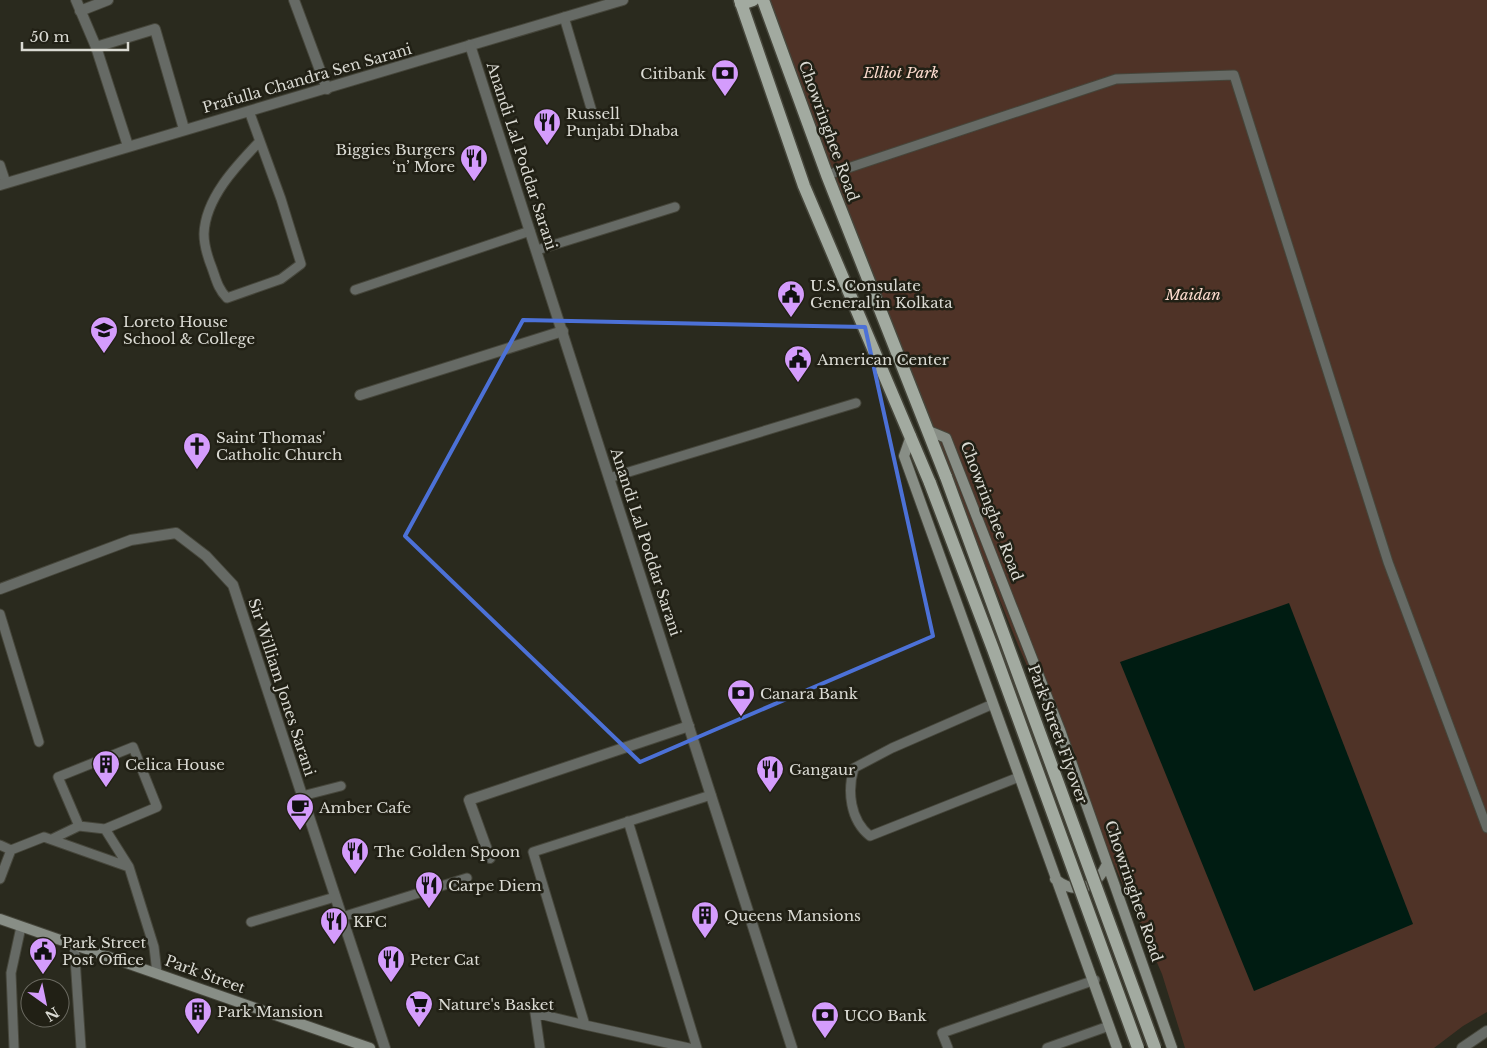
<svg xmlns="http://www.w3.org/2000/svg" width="1487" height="1048" font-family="'Libre Baskerville',serif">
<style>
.green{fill:#4f3327}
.water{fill:#001c12}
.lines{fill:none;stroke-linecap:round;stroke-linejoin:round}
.service-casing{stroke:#46463b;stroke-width:11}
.minor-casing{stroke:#46463b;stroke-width:12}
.tertiary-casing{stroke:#46463b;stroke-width:12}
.secondary-casing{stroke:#46463b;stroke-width:12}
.primary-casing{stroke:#46463b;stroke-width:15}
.service{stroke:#666a65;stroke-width:9}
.minor{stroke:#666a65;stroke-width:10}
.tertiary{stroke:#666a65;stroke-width:10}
.secondary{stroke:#888e86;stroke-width:10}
.primary{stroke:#a2aaa0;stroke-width:12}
.primary-bridge-casing{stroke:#46463b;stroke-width:15;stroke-linecap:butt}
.primary-bridge{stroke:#a2aaa0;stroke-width:12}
.marked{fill:none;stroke:#4c71d7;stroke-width:4;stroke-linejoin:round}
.labels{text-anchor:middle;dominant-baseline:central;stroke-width:5;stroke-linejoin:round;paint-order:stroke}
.park-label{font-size:15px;font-style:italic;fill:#fddccf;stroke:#212015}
.poi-label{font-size:15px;fill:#dadad3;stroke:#212015;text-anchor:start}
.street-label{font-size:15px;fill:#dadad3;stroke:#212015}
</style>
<rect width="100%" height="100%" fill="#2a2a1e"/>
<!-- green -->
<path class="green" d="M770,0H1487V1012L1463,1026L1434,1048H1185L1162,974L1018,645L837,196Z"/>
<!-- water -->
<path class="water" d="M1289,603L1413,924L1254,991L1120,662Z"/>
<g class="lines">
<!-- service casing -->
<g class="service-casing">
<path id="service" d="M564,17L593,115
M249,111L281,199L301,264L281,279L227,298C218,289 216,279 212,268C208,258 204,245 204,234C205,198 237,165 260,141
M0,165L6,183
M827,175L1116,79L1234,75L1388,562L1487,828
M537,250L675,207
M355,290L530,231
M609,478L856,403
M0,614L39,742
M993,704L892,748L854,768C847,791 850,820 870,836L1019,777
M133,747L157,807L105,829L79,826L58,777Z
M302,796L341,786
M628,821L697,1048
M105,829L129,867L154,947L157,973
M52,839L79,826
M0,845L11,850L44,837L129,867
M0,879L11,850
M342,917L467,878
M251,922L335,897
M74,943L81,1048
M14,1048L11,973L21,927
M540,1048L535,1013L585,1025
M689,1048L585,1025L533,852L711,795
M948,1048L942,1033L1095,980
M1047,1048L1109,1026"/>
</g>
<!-- minor casing -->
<g class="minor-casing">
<path id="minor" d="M76,0L96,47L128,146
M80,11L108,0
M96,47L155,29L184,129
M0,185L623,0
M360,395L563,331
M0,589L131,540L176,533L206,556L233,585L385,1048
M490,858L469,800L689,726"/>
</g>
<!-- tertiary casing -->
<g class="tertiary-casing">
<path id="tertiary" d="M294,0L327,89
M470,45L792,1048
M1462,1048L1487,1031"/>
</g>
<!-- secondary casing -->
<g class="secondary-casing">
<path id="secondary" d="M929,431L946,438L1060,730L1172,1048
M911,436L904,456L1117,1048
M1055,879C1077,896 1096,888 1107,864
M0,919L370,1048"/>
</g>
<!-- primary casing -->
<g class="primary-casing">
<path id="primary" d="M740,0L804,186L930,483
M763,0L827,175L946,477
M741,4L753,0"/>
</g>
<!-- service -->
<use href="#service" class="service"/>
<!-- minor -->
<use href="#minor" class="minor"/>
<!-- tertiary -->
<use href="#tertiary" class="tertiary"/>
<!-- secondary -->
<use href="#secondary" class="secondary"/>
<!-- primary -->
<use href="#primary" class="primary"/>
<!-- primary-bridge casing -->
<g class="primary-bridge-casing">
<path id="primary-bridge" d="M946,477L1155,1048
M930,483L993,649L1138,1048"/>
</g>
<!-- primary-bridge -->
<use href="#primary-bridge" class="primary-bridge"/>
</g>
<!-- marked area -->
<path class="marked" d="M523,320L865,327L933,636L640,762L405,536Z"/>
<!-- icons -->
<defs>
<g id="bank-pin" transform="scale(1.4375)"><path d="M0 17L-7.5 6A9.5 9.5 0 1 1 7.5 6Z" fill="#d49cfc" stroke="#212015"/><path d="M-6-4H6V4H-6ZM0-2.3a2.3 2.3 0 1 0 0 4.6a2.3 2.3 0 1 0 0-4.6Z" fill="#111"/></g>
<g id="restaurant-pin" transform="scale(1.4375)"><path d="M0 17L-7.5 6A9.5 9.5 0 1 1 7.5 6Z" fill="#d49cfc" stroke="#212015"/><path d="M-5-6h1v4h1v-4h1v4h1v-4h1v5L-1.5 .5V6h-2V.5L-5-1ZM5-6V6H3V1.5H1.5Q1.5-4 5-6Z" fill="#111"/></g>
<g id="civic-pin" transform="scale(1.4375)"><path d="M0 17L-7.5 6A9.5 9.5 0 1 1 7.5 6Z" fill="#d49cfc" stroke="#212015"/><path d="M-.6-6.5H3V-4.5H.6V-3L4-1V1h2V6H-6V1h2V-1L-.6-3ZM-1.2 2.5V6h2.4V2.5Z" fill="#111"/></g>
<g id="university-pin" transform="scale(1.4375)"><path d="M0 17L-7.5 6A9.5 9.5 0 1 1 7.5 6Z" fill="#d49cfc" stroke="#212015"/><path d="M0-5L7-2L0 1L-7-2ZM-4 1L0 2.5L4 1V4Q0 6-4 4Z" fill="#111"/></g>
<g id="church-pin" transform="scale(1.4375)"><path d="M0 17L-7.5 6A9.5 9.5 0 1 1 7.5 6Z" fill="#d49cfc" stroke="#212015"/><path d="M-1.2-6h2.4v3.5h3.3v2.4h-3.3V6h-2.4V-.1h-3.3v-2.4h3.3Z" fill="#111"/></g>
<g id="building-pin" transform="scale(1.4375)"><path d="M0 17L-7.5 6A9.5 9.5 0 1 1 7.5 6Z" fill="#d49cfc" stroke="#212015"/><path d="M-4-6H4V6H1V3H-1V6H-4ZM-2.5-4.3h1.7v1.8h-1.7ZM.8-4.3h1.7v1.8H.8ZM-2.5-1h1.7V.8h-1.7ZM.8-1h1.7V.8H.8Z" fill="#111"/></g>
<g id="cafe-pin" transform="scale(1.4375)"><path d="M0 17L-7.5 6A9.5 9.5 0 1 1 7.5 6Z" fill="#d49cfc" stroke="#212015"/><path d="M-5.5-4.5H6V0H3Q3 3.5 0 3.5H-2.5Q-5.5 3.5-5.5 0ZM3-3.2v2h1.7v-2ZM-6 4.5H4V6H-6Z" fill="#111"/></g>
<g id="supermarket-pin" transform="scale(1.4375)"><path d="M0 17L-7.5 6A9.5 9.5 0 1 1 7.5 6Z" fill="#d49cfc" stroke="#212015"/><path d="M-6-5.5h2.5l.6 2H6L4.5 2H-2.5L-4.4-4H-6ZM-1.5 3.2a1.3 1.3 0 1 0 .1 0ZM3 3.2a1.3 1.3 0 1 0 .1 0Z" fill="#111"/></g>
</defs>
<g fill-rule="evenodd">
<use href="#bank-pin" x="725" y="73"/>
<use href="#restaurant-pin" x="547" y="122"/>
<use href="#restaurant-pin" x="474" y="158"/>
<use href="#civic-pin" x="791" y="294"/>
<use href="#university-pin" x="104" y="330"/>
<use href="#civic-pin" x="798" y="359"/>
<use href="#church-pin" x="197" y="446"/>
<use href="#bank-pin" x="741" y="693"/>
<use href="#building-pin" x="106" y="764"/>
<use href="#restaurant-pin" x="770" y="769"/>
<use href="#cafe-pin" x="300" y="807"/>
<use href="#restaurant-pin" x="355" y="851"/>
<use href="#restaurant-pin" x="429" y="885"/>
<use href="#building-pin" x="705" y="915"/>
<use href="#restaurant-pin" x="334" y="921"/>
<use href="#civic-pin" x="43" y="951"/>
<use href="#restaurant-pin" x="391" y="959"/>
<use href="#supermarket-pin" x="419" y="1004"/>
<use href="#building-pin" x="198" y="1011"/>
<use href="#bank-pin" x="825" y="1015"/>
</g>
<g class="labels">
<!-- park labels -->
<g class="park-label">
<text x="901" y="72">Elliot Park</text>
<text x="1193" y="294">Maidan</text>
</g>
<!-- poi labels -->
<g class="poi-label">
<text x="706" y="73" text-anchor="end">Citibank</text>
<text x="566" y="113">Russell<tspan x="566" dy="17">Punjabi Dhaba</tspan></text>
<text x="455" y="149" text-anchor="end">Biggies Burgers<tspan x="455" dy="17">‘n’ More</tspan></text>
<text x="810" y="285">U.S. Consulate<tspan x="810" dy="17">General in Kolkata</tspan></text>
<text x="123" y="321">Loreto House<tspan x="123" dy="17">School &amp; College</tspan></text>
<text x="817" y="359">American Center</text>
<text x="216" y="437">Saint Thomas'<tspan x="216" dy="17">Catholic Church</tspan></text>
<text x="760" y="693">Canara Bank</text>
<text x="125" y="764">Celica House</text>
<text x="789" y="769">Gangaur</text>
<text x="319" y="807">Amber Cafe</text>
<text x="374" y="851">The Golden Spoon</text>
<text x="448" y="885">Carpe Diem</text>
<text x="724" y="915">Queens Mansions</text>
<text x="353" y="921">KFC</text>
<text x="62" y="942">Park Street<tspan x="62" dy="17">Post Office</tspan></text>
<text x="410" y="959">Peter Cat</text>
<text x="438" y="1004">Nature's Basket</text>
<text x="217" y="1011">Park Mansion</text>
<text x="844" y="1015">UCO Bank</text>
</g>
<!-- street labels -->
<g class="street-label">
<text transform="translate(307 78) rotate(-16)">Prafulla Chandra Sen Sarani</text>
<text transform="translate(829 131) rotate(70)">Chowringhee Road</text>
<text transform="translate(522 156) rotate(72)">Anandi Lal Poddar Sarani</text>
<text transform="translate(992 511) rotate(69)">Chowringhee Road</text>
<text transform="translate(646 542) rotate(72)">Anandi Lal Poddar Sarani</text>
<text transform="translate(282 687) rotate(72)">Sir William Jones Sarani</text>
<text transform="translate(1058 734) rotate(70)">Park Street Flyover</text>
<text transform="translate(1134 891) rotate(71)">Chowringhee Road</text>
<text transform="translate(205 974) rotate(20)">Park Street</text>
</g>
</g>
<!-- north arrow -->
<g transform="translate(45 1003) rotate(147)"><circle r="24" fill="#212015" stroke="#6b6a61"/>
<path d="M0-4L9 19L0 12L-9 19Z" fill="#d49cfc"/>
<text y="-8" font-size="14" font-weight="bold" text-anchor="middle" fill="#dadad3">N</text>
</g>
<!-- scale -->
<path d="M22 42v8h106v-8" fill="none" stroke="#dadad3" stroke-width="2.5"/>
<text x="30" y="42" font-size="15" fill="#dadad3" stroke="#212015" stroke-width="4" paint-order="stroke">50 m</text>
</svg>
